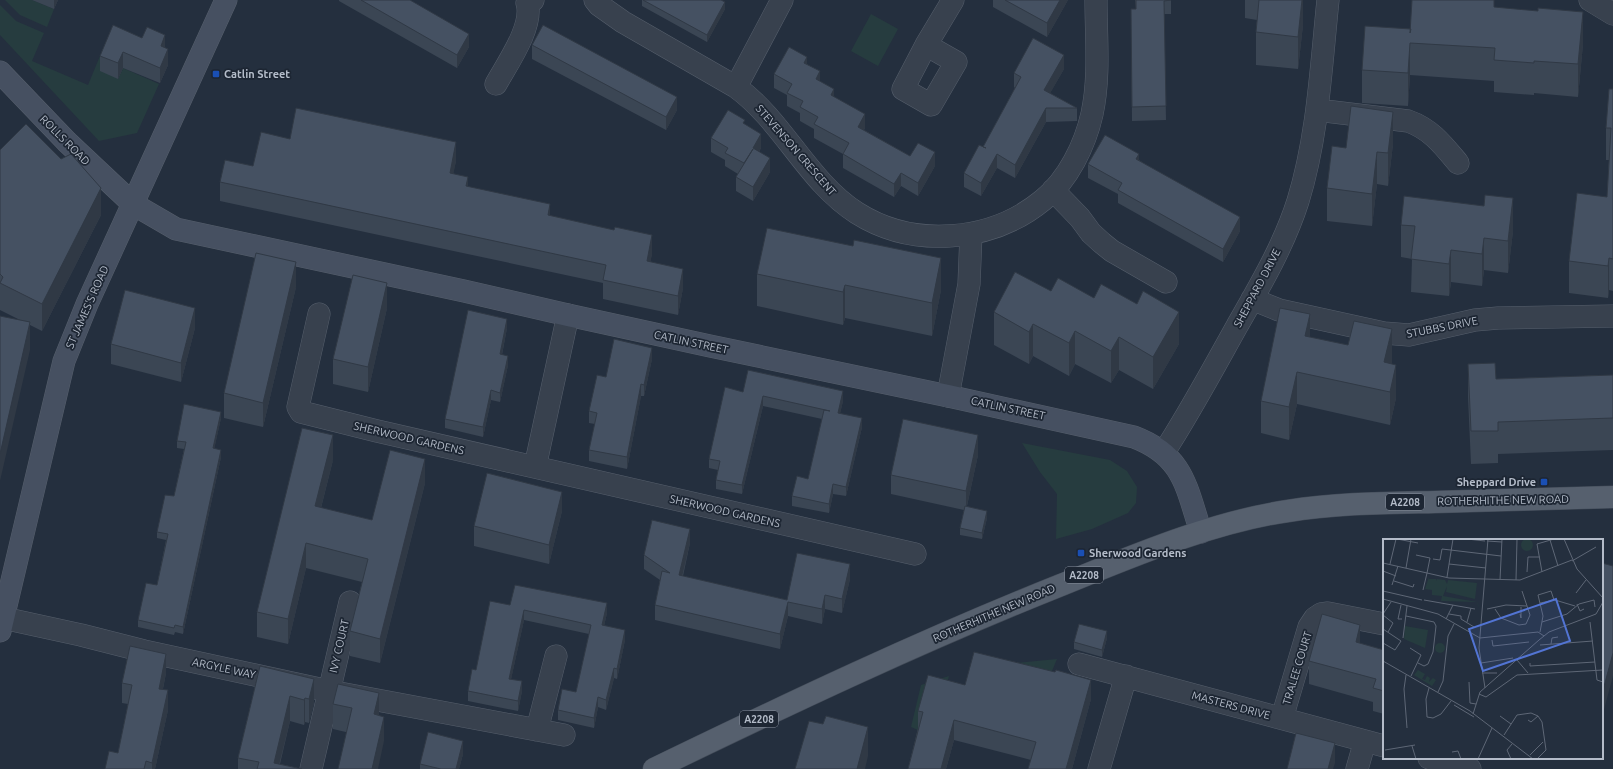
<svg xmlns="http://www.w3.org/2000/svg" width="1613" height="769" font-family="Ubuntu,sans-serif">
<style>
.green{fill:#263c3f}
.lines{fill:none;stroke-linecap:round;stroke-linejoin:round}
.street-casing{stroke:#565f6c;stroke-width:23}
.secondary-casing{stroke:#565f6c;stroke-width:23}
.primary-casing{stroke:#414a57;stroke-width:23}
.street{stroke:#38414e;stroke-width:22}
.secondary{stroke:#465061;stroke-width:22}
.primary{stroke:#56606e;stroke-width:22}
.wall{fill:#3b4654}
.shaded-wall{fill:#303945}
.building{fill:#455162;stroke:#303945}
.transit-dot{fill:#1a4fb4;stroke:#1d2633;stroke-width:1.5}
.labels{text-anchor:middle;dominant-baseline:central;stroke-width:3.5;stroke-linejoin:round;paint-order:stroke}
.shield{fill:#1d2633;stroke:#878f9c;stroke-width:1}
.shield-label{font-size:10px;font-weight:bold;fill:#b4bcc9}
.poi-label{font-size:11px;font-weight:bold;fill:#b4bcc9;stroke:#1d2633;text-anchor:start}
.street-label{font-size:11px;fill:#b4bcc9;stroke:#1d2633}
.inset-road{fill:none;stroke:#5e6776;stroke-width:1}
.view{fill:#5274d3;fill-opacity:0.15;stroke:#5274d3;stroke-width:2}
.inset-edge{fill:none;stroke:#b4bcc9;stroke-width:2}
</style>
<rect width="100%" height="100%" fill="#242f3e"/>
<!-- green -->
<path class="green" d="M5,0H32L54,9L47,27L20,15Z
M0,5L16,21L44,33L32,61L88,85L107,39L118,79L123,68L159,84L137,133L99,141L0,35Z
M871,14L898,29L878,66L851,51Z
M1022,443L1110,460L1127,471L1137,487L1136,503L1128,513L1092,529L1056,539L1057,494L1040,472Z
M1057,659L1052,671L1027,678L985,666Z
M949,676L943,698L918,730L911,727L921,685Z"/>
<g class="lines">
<!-- street casing -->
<g class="street-casing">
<path id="street" d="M595,0L599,5L623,22L736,87C784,122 807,181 857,213C914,249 992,242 1043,200C1068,180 1085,145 1092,114C1100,77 1096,38 1096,0
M1590,0L1613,14
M926,45L956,62L931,105L903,89L926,45L953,0
M496,84C507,64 534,26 527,3L533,0
M736,87L782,0
M1317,110L1408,121C1431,129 1443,145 1458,163
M1053,190L1080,218L1091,233L1102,243L1112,251L1166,282
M1252,299L1279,310L1384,333L1409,335L1475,320L1498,318L1613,316
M319,314L298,407L301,412L377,431L915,554
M948,396L969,284L971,234
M1164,452C1190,412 1213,369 1237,326C1260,286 1284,245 1298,201C1318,136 1321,67 1328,0
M535,467L568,315
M3,618L81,635L144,651L329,691L564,735
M1079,664L1384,746
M1282,718L1309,627L1315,618L1321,614L1328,613L1384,624
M537,730L556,656
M1429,758L1470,769
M311,769L350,602
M1099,769L1126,676
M1357,769L1365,741"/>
</g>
<!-- secondary casing -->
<g class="secondary-casing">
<path id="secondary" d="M0,72L67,142L133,204L176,229L464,291L568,315L710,346L948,396L1134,437C1184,456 1186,487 1201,532
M0,631L64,361L87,304L226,0"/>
</g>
<!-- primary casing -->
<g class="primary-casing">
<path id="primary" d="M654,769C788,704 923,640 1061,585C1133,556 1212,522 1288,511C1336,503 1386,503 1435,502C1494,500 1554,499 1613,497"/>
</g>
<!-- street -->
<use href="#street" class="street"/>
<!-- secondary -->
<use href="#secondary" class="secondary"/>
<!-- primary -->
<use href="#primary" class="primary"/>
</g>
<!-- wall -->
<path class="wall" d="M32,0H58L54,9Z
M339,0H410L469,47L457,68L339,1Z
M642,0H721L725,9L707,42L642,6Z
M993,0H1068L1047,37L993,7Z
M1135,0H1171V14H1164L1166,120L1132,121L1131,9H1136Z
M1245,0H1303V25L1298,69L1256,65V32L1257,20L1245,18Z
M1494,0V7L1583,44L1578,97L1534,93V95L1494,92V81L1410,75L1408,106L1362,103V70L1411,29Z
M142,38L165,48L168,65L160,83L123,68L118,79L100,71V56Z
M532,45L677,110L666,130L532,59Z
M807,64L820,81L834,97L865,128L864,130L910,156L935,166L918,196L901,186L894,197L843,168V154L814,138V129L800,121V113L787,106V95L774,88V74Z
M1064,69L1050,93L1077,108V121L1046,122L1015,178L997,168L981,196L964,187V173L983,147L1015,88L1014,87V73Z
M1613,89V291L1609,290L1608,298L1569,293V261L1607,197L1609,160H1606V128Z
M745,124L761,148L759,152L770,172L753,201L736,191V177L738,174L725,166V160L711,152V138Z
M290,139L456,161L453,173L468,187L550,216L652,254L650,262L683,288L678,315L603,299V283L220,201V182L253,166Z
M1393,144L1388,186L1377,184L1372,226L1327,221V188L1346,148Z
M0,150L101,215L42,331L30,325V350L20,320L0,310Z
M1139,160L1240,231L1223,262L1118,203V194L1088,178V164Z
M1401,225L1513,231L1508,273L1484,270L1482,286L1451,282L1449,296L1411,292L1412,259L1401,257Z
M757,274L941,290L932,336L845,318L843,325L757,306Z
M296,287L263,427L224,418V393Z
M1051,291L1179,344L1153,389L1119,370L1111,383L1075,364L1069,376L1033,356L1029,364L994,345V312Z
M387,308L368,392L333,384V359Z
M195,328L181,382L111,364V344Z
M507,328L502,355L508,365L500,402L491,400L483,437L445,428V419Z
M1310,337L1392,362L1391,364L1396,398L1390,425L1297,404L1289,440L1261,433V401Z
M652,359L644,396H641L627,469L589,461V450L595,424L589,423V411L606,377Z
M1468,364L1496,379L1613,375V450L1498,454V463L1471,464L1468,397Z
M743,392L843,401L840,413L862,427L846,496L833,494L829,513L792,506V496L808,479L822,419L763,406L742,494L716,489V480L718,470L709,468V459Z
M221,418L214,449L221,457L183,634L175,632L174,635L138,627V620L157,585L166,540L157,538V532L174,496L184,449L177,448V441Z
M978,455L967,506L987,518L982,539L960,535V528L964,510L891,494V475Z
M333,460L321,508L372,520L425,483L380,663L350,656V631L362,582L306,568L288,644L257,637V612Z
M562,511L549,564L474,546V526Z
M690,543L683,576L787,600L850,579L842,613L825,609L822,624L788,616L780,649L655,620V605L660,580L644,569V555Z
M510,605L607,613L604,626L625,640L617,679L614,678L606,710L598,707L594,728L558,720V710L576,692L589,634L524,620L511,679L522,691L518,711L468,701V691L476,670Z
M1107,638L1102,657L1074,649V642Z
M1360,644L1384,650V714L1373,711V702L1309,684V661Z
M260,666L314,679V703L309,723L305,722L304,725L290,721L280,764L302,769H238V758Z
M166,673L163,689L168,710L155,769H105L118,753L128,704L122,703V683Z
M338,684L379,715L384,741L333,729V704Z
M965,685L1091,699L1072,769H1028L1031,760L954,740L946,769H908L918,728V711Z
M463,754L459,769H420V764Z"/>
<!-- shaded-wall -->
<path class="shaded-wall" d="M54,0H58L54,9Z
M1060,0H1068L1047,37V23Z
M1302,0H1303V25L1298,69V37Z
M725,2V9L707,42V35Z
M1583,12V44L1578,97V64Z
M469,34V47L457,68V55Z
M165,35V51L161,46Z
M1410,43V75L1408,106V73Z
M168,49V65L160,83V68Z
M123,52V68L118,79V63Z
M1064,55V69L1044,104V90Z
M807,57V71L804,63Z
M820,71V85L816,79Z
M834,89V103L831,95Z
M677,97V110L666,130V117Z
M1046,108V122L1015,178V165Z
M1393,112V144L1388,186V153Z
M865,114V128L858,141V127Z
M761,134V148L753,162V148Z
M456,142V161L450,191V173Z
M935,152V166L918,196V183Z
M1377,152V184L1372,226V194Z
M997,154V168L981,196V183Z
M1139,154V167L1136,159Z
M770,158V172L753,201V187Z
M901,173V186L894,197V184Z
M468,177V195L466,186Z
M101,188V215L42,331V304Z
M1513,198V231L1508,273V241Z
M550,204V223L548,215Z
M1240,217V231L1223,262V249Z
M652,235V254L647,280V261Z
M1484,238V270L1482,286V254Z
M1451,250V282L1449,296V264Z
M941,258V290L932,336V303Z
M1609,258V290L1608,298V266Z
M296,262V287L263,427V403Z
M683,269V288L678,315V296Z
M387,283V308L368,392V367Z
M845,285V318L843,325V292Z
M195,308V328L181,382V363Z
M1179,312V344L1153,389V357Z
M1310,314V347L1305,336Z
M507,319V328L500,364V354Z
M30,322V350L0,481V454Z
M1033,324V356L1029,364V332Z
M1392,329V362L1385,391L1384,362Z
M1075,331V364L1069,376V343Z
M1119,337V370L1111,383V351Z
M652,348V359L644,396V385Z
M508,356V365L500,402V393Z
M1396,365V398L1390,425V392Z
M1297,372V404L1289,440V407Z
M641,384V396L627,469V457Z
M491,390V400L483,437V427Z
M843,391V401L838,423V413Z
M763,396V406L742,494V485Z
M221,412V418L213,455V448Z
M862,418V427L846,496V487Z
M333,435V460L315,531V506Z
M978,435V455L966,510V491Z
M221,450V457L183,634V627Z
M425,459V483L380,663V639Z
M833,484V494L829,513V504Z
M562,492V511L549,564V545Z
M987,511V518L982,539V533Z
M690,529V543L679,589V575Z
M306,543V568L288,644V619Z
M850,564V579L842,613V599Z
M825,595V609L822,624V609Z
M788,602V616L780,649V634Z
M607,603V613L602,635V625Z
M524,610V620L509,689V679Z
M1360,625V648L1356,642Z
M625,630V640L617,679V669Z
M1107,631V638L1102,657V650Z
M1613,653V676L1602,717V694Z
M166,654V673L159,708V689Z
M614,668V678L606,710V700Z
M314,679V703L309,723V699Z
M1091,680V699L1072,769H1066Z
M522,681V691L518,711V701Z
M168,690V710L155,769H152V763Z
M379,693V718L374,714Z
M290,696V721L278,769L274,763Z
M598,697V707L594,728V718Z
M305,698V722L304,725V700Z
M384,717V741L378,769H372Z
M954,720V740L946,769H941Z
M868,727V756L865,769H857Z
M463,741V754L459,769H456Z
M1335,743V763L1333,769H1328Z"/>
<!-- building -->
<path class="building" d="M361,0H410L469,34L457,55Z
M643,0H721L725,2L707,35Z
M1005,0H1060L1047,23Z
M1136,0H1171L1164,1L1166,106L1132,107L1131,9H1136Z
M1259,0H1302L1298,37L1256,32Z
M1412,0H1494V7L1538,11V8L1583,12L1578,64L1534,61V63L1494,60L1495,48L1410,43L1408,73L1362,70L1365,26L1411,29L1410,33Z
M113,25L142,38L147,27L165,35L161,46L168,49L160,68L123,52L118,63L100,56Z
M543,25L677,97L666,117L532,45Z
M1033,38L1064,55L1044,90L1077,108H1046L1015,165L997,154L981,183L964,173L979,145L986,148L983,147L1021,77L1014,73Z
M789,47L807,57L804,63L820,71L816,79L834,89L831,95L865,114L858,127L910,156L918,143L935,152L918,183L901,173L894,184L843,154L849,143L814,124L818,117L800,107L803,101L787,93L792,84L774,74Z
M1609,89H1613V259L1609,258L1608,266L1569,261L1577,193L1607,197L1611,128H1606Z
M1351,106L1393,112L1388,153L1377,152L1372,194L1327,188L1332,146L1346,148Z
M296,108L456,142L450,173L468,177L466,186L550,204L548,215L614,230L615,227L652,235L647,261L683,269L678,296L603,280L606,265L220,182L225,160L253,166L261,132L290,139Z
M728,110L745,120L743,123L761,134L753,148L770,158L753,187L736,177L753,149L744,163L725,153L728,148L711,138Z
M26,124L61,159L71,154L101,188L42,304L0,283L3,277L0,274V150Z
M1105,135L1139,154L1136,159L1240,217L1223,249L1118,190L1122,183L1088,164Z
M1485,195L1513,198L1508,241L1484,238L1482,254L1451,250L1449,264L1411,259L1415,226L1401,225L1404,196L1484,206Z
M767,228L853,246L854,240L941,258L932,303L845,285L843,292L757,274Z
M256,253L296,262L263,403L224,393Z
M1015,272L1051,291L1058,278L1094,298L1101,284L1137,304L1143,291L1179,312L1153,357L1119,337L1111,351L1075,331L1069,343L1033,324L1029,332L994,312Z
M353,275L387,283L368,367L333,359Z
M125,290L195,308L181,363L111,344Z
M1280,308L1310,314L1305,336L1348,345L1354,321L1392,329L1384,362L1396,365L1390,392L1297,372L1289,407L1261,401Z
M468,310L507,319L500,354L508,356L500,393L491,390L483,427L445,419Z
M0,316L30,322L0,454Z
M614,339L652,348L644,385L641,384L627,457L589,450L597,413L589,411L597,375L606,377Z
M1495,363L1496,379L1613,375V418L1498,422V431H1471L1468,364Z
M748,370L843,391L838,413L862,418L846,487L833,484L829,504L792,496L797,476L808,479L824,410L830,411L763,396L742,485L716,480L720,461L709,459L725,387L743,392Z
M184,404L221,412L213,448L221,450L183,627L175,625L174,628L138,620L146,583L157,585L168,534L157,532L165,495L174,496L186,442L177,441Z
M903,419L978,435L966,491L891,475Z
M302,428L333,435L315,506L372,520L390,450L425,459L380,639L350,631L368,559L306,543L288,619L257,612Z
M487,473L562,492L549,545L474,526Z
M965,506L987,511L982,533L960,528Z
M652,520L690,529L679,575L787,600L797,553L850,564L842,599L825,595L822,609L788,602L780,634L655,605L662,571L670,573L644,555Z
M1602,563L1613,566V653L1602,694Z
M515,585L607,603L602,625L625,630L617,669L614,668L606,700L598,697L594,718L558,710L562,689L576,692L591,625L524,610L509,679L522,681L518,701L468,691L472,669L476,670L490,601L510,605Z
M1322,614L1360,625L1356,642L1384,650V691L1373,688L1376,679L1309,661Z
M1079,624L1107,631L1102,650L1074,642Z
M130,646L166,654L159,689L168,690L152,763L146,761L144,769H105L109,751L118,753L132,685L122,683Z
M974,652L1055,672L1056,670L1091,680L1066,769H1028L1036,742L954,720L941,769H908L923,712L918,711L928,675L965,685Z
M260,666L314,679L309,699L305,698L304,700L290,696L274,763L302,769H257L259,762L238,758Z
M338,684L379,693L374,714L384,717L372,769H338L352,708L333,704Z
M826,716L868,727L857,769H795L809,721L823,724Z
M428,732L463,741L456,769H441L420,764Z
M1296,733L1335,743L1328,769H1287Z"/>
<!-- markers -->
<g class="transit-dot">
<rect x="212" y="70" width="8" height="8" rx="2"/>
<rect x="1540" y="478" width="8" height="8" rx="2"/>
<rect x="1077" y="549" width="8" height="8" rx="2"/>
</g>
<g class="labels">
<!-- shield labels -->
<g class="shield">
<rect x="1386" y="494" width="38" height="16" rx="3"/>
<rect x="1065" y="567" width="38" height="16" rx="3"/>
<rect x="740" y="711" width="38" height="16" rx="3"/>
</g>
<g class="shield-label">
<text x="1405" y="502">A2208</text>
<text x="1084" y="575">A2208</text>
<text x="759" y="719">A2208</text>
</g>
<!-- poi labels -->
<g class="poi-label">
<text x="224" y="74">Catlin Street</text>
<text x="1536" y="482" text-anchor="end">Sheppard Drive</text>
<text x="1089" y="553">Sherwood Gardens</text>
</g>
<!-- street labels -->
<g class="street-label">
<text transform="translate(65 140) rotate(45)">ROLLS ROAD</text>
<text transform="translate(796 150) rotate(49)">STEVENSON CRESCENT</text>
<text transform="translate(1257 288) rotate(-62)">SHEPPARD DRIVE</text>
<text transform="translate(87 307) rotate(-66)">ST JAMES'S ROAD</text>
<text transform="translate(1442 327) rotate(-11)">STUBBS DRIVE</text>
<text transform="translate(691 342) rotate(12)">CATLIN STREET</text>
<text transform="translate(1008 408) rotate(12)">CATLIN STREET</text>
<text transform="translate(409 438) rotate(13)">SHERWOOD GARDENS</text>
<text transform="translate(1503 500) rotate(-1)">ROTHERHITHE NEW ROAD</text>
<text transform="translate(725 511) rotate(13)">SHERWOOD GARDENS</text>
<text transform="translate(994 613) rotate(-23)">ROTHERHITHE NEW ROAD</text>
<text transform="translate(339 646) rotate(-77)">IVY COURT</text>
<text transform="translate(224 668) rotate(12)">ARGYLE WAY</text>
<text transform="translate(1297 668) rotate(-73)">TRALEE COURT</text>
<text transform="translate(1231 705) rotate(15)">MASTERS DRIVE</text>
</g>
</g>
<!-- overview -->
<g transform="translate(1383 539)">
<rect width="220" height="220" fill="#242f3e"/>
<path d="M138 6a6 6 0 1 1 12 0a6 6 0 1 1-12 0ZM46,38V40H53V42L54,40L62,41L64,45L65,41L94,44L92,60L63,53L64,47L60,57L94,63L95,65L96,69L94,63L58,62L59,57L49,56V51L42,50ZM22,87L45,91L42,109L21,100ZM52 109a5 5 0 1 1 10 0a5 5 0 1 1-10 0ZM35,131L42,135L39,140L42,141L44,137L47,139L46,143L50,139L53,141L49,147L31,136Z" fill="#263c3f"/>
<path class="inset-road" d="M14,0L35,4M84,0L102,2M181,0L194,30L220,59M167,1L175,27M104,2L119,3M59,10L118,17M33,16L47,19L44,34M50,20L57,21L59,10M189,22L213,8M0,24L66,39L137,41L189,21M7,25L13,0M66,25L103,29M23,29L28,0M0,32L13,37M144,33L145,18H157M159,33L154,5L171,0M64,38L70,0M117,41L119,0M133,41L134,0M11,42L30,48L31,45M9,46L15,27M40,51L44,34M0,52L39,61M193,54L203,41M0,60L55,75L97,99L155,93L161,97M41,61L92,70M157,64L172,61L192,67M194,65L197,72L201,70M18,66L15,80H19M104,70L123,66L144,67M112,70L118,79L136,86L143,85L147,76L139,52M0,75L8,63M66,75L78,77V80L91,88M137,75L138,79V68M0,76L10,84L5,93M23,77L51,83L53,87L50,113L45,125L41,127L35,124M63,80L70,66M84,83L88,69M159,83L184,75L196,65L211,61L212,68M207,83L214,141L220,143M0,90L18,102L12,111L0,104M157,93L160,77L155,56L168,52L171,61M20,99L24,67M109,101L110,107L146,103M168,105L169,99L175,98M157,106L210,102M27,109L38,116L28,137M134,121L145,134M0,122L87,172L150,220M98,124L130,119M147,124V127L212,123M99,134H114M23,136L21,150L24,189M86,143L87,164L93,165M46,149L43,160L44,178L50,179L58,175L68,162M102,149L96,109L105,0M55,153L60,142L65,97L71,85M96,155L103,158L134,136L220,131M71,166L91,178M90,175L97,153L156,101L166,93L213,75L220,63M117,177L128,185M145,181L148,183L155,177M121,196L134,176L148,174L155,177L159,183L163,211L154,220M29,207L33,220M2,211L32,206M69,213L75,212L78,220M147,216L160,203M95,220L109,189M128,220L124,211L129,205"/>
<path class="view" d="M173,60L187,102L100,132L86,90Z"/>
<rect width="220" height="220" class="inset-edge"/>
</g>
</svg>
